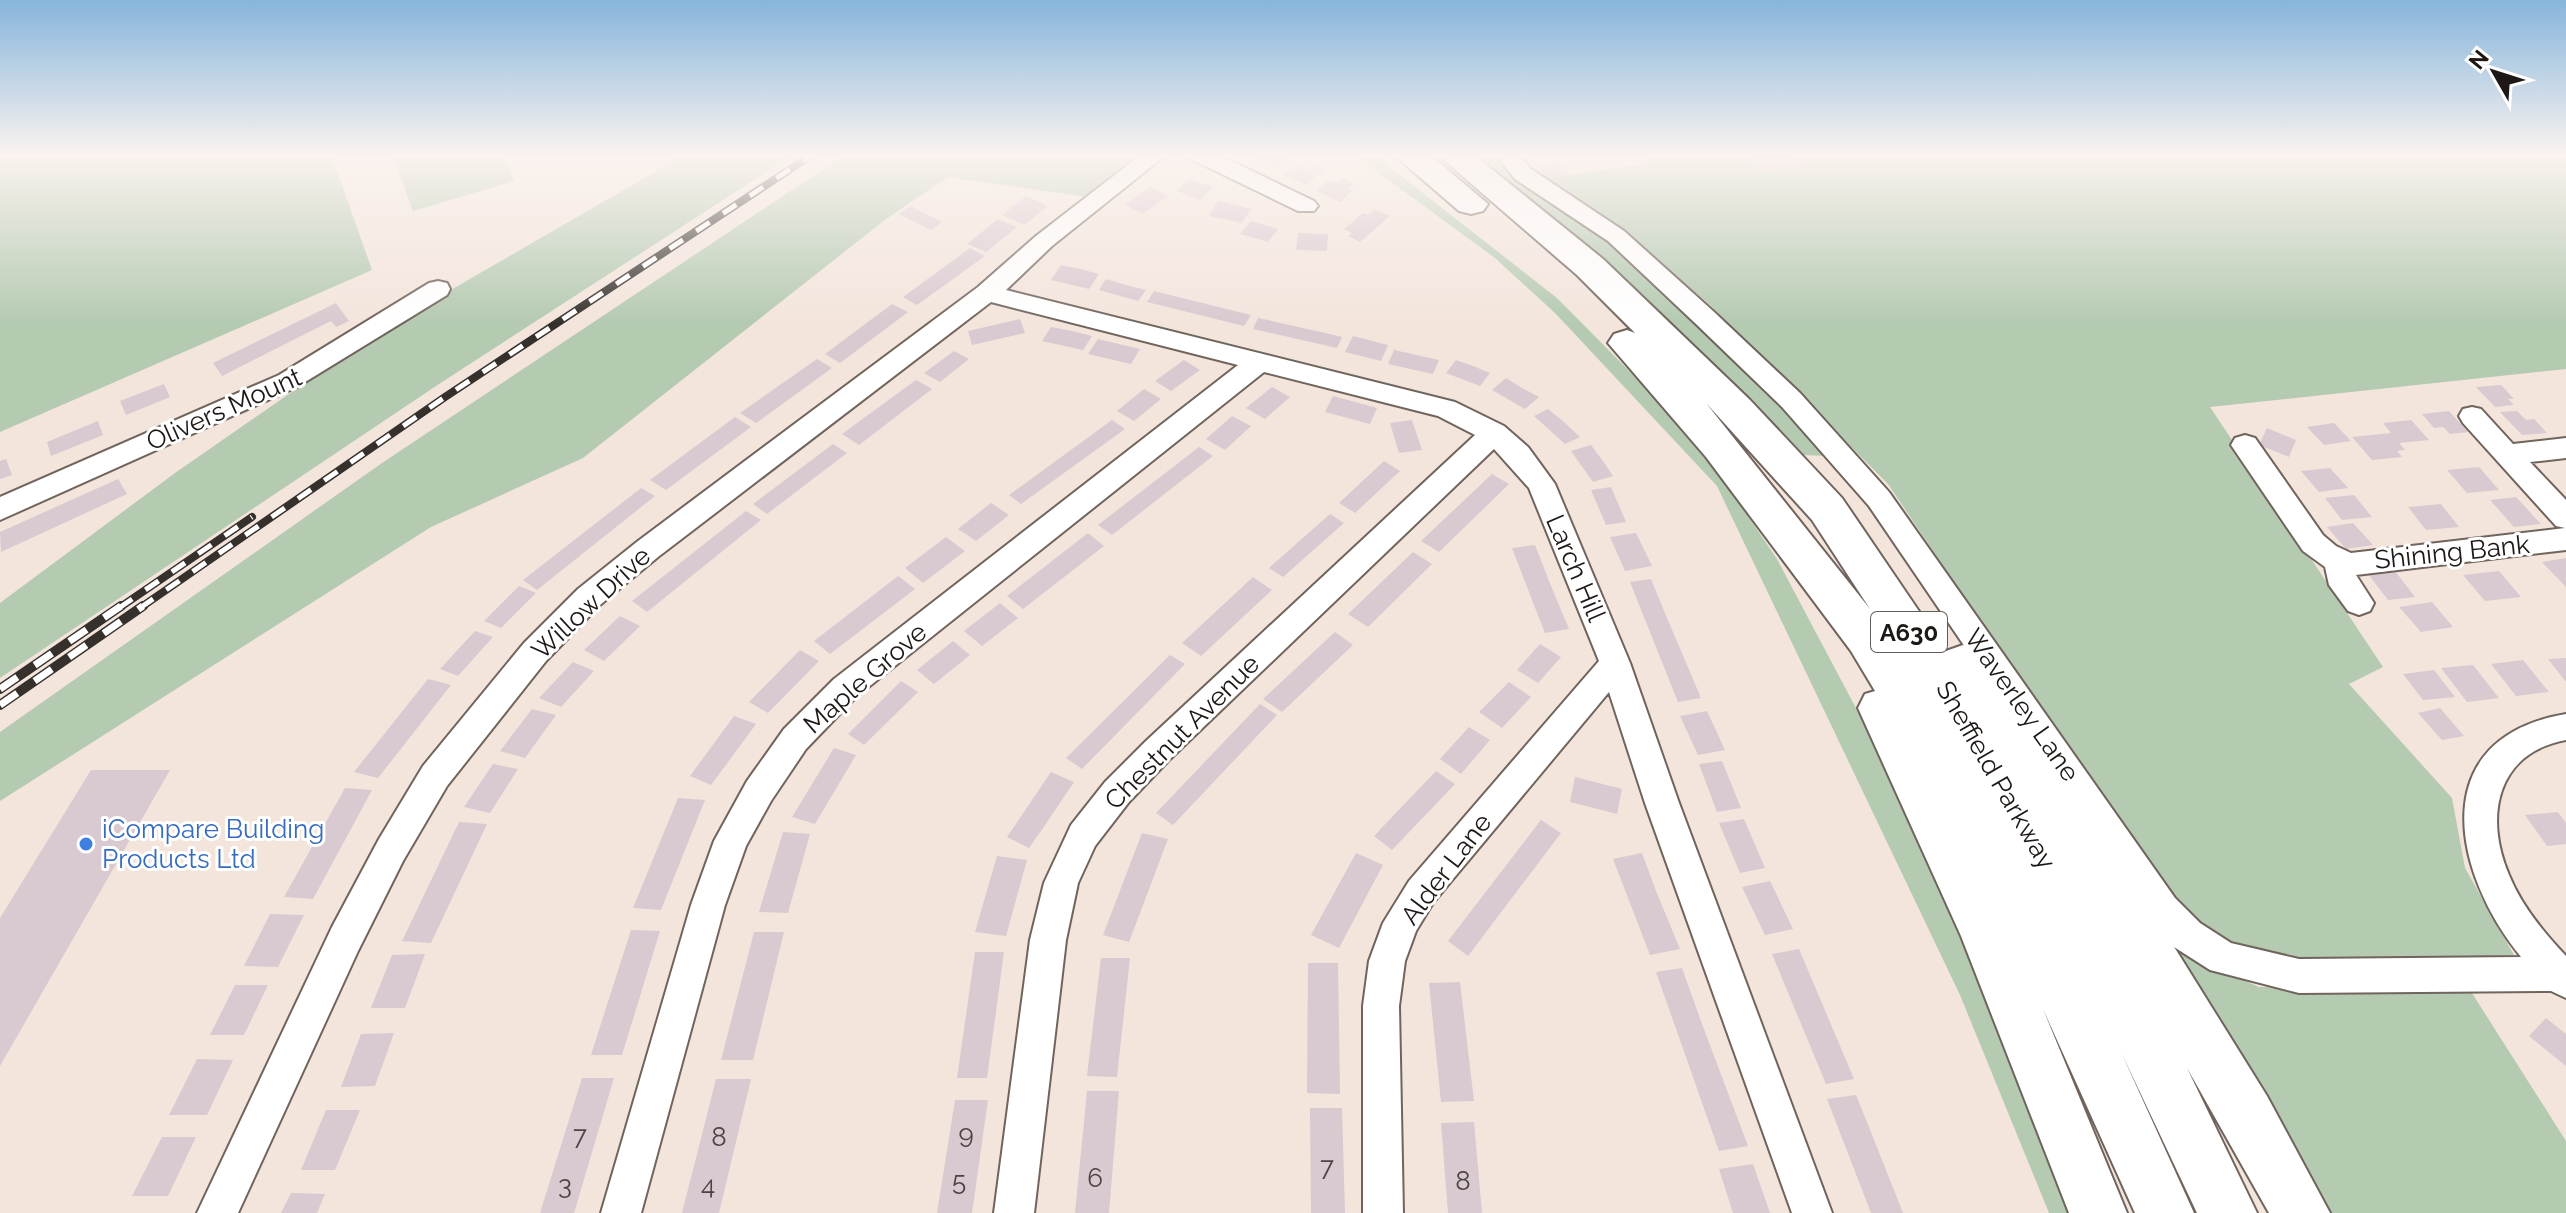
<svg xmlns="http://www.w3.org/2000/svg" width="2566" height="1213" font-family="Raleway,sans-serif">
<style>
.green{fill:#b4cab1}
.building{fill:#d9c9d0}
.lines{fill:none;stroke-linecap:round;stroke-linejoin:round}
.street-casing{stroke:#70645c;stroke-width:4}
.highway-casing{stroke:#70645c;stroke-width:4}
.street{fill:#fff;fill-rule:evenodd}
.highway{fill:#fff;fill-rule:evenodd}
.rail-far1-casing{stroke:#36302c;stroke-width:8}
.rail-casing{stroke:#36302c;stroke-width:10}
.rail-far1{stroke:#fff;stroke-width:5;stroke-dasharray:16;stroke-linecap:butt}
.rail{stroke:#fff;stroke-width:7;stroke-dasharray:21;stroke-linecap:butt}
.shop-dot{fill:#3f7fe0;stroke:#fff;stroke-width:3}
.labels{text-anchor:middle;dominant-baseline:central;stroke-width:6;stroke-linejoin:round;paint-order:stroke}
.shield{fill:#fff;stroke:#615d5b;stroke-width:2}
.shield-label{font-size:24px;font-weight:bold;fill:#1d1815}
.street-label{font-size:26px;fill:#1d1815;stroke:#fff}
.shop-label{font-size:26px;fill:#366cbe;stroke:#fff;text-anchor:start}
.near-number-label{font-size:26px;fill:#4c4444}
</style>
<rect width="100%" height="100%" fill="#f3e5dc"/>
<!-- green -->
<path class="green" d="M0,154H331L372,270L0,432Z
M392,154H502L514,181L413,211Z
M686,154H794L439,384L0,678V603L175,473L378,332Z
M846,154H1144L1087,197L948,177L886,219L583,458L431,527L0,801V732L382,463Z
M1353,154H1373L1557,298L1641,383L1727,485L1777,559L1884,761L2049,1140L2077,1213H2049L1960,995L1717,486L1556,314L1495,258Z
M1478,154H1495L1530,185L1596,233L1669,292L1756,375L1829,456L1802,455L1701,358L1496,173Z
M1658,154H2566V369L2210,407L2383,667L2349,684L2452,798L2465,868L2519,964L2291,960L2227,951L2174,910L1888,484L1709,304L1649,253L1539,179L1639,165Z
M2155,940L2259,987L2470,990L2566,1141V1213H2312Z"/>
<!-- building -->
<path class="building" d="M1255,154H1291L1275,167L1252,156Z
M1782,154H1794L1804,165L1760,173L1751,159Z
M1563,163L1570,174L1546,178L1539,166Z
M1314,164L1325,169L1306,185L1283,175L1296,165L1308,170Z
M1343,178L1355,184L1348,189L1352,191L1340,202L1316,191L1329,180L1337,183Z
M1189,179L1213,187L1201,200L1176,191Z
M1150,187L1168,196L1143,214L1125,205Z
M1026,196L1048,206L1024,225L1002,215Z
M1218,201L1235,205L1251,209L1242,223L1209,216Z
M910,206L942,222L931,230L899,214Z
M1375,209L1390,216L1360,242L1348,236L1352,233L1344,229L1363,213L1367,215Z
M998,219L1017,227L986,252L967,244Z
M1251,221L1265,225L1278,229L1268,242L1240,234Z
M1298,233L1328,234L1327,251L1296,250Z
M970,248L985,256L917,305L903,297Z
M1061,265L1080,269L1099,274L1089,289L1051,280Z
M1106,279L1126,285L1146,290L1138,301L1099,290Z
M1154,291L1174,296L1251,315L1244,326L1147,302Z
M336,303L349,321L336,327L331,321L222,376L213,363Z
M892,304L908,312L840,363L825,354Z
M1258,318L1321,332L1342,337L1337,348L1253,329Z
M1020,319L1025,333L972,345L968,331Z
M1051,327L1072,331L1092,336L1083,350L1042,341Z
M1353,336L1388,345L1381,361L1345,352Z
M1098,339L1140,349L1131,364L1088,354Z
M1394,350L1439,360L1433,374L1388,364Z
M954,351L969,359L940,382L924,373Z
M817,359L832,368L756,423L740,413Z
M1184,360L1200,370L1171,391L1155,381Z
M1456,360L1473,366L1490,373L1480,386L1446,373Z
M1506,378L1522,388L1539,397L1525,409L1492,390Z
M916,380L932,389L859,445L842,434Z
M164,384L170,397L126,415L120,401Z
M2501,385L2514,399H2508L2514,405L2495,407L2476,387Z
M1272,387L1290,397L1265,419L1246,408Z
M1144,389L1161,399L1134,421L1117,411Z
M1333,396L1377,408L1370,424L1325,412Z
M1548,409L1564,422L1580,437L1565,444L1534,416Z
M2449,411L2468,432L2450,434L2443,427L2434,428L2422,414Z
M2517,411L2526,420L2534,419L2547,433L2522,435L2500,412Z
M1232,416L1251,426L1225,450L1206,439Z
M735,417L751,427L666,490L650,480Z
M1112,420L1125,429L1021,504L1009,495Z
M1412,420L1422,450L1399,453L1390,423Z
M2411,420L2429,440L2399,443L2405,450L2397,451L2402,457L2372,460L2352,437L2391,433L2383,423Z
M98,421L103,435L51,456L47,442Z
M2334,423L2351,441L2324,445L2307,427Z
M2267,428L2296,440L2289,457L2259,445Z
M833,444L847,453L767,514L753,504Z
M1591,445L1603,461L1613,476L1593,482L1571,451Z
M1199,447L1213,456L1112,535L1098,525Z
M6,459L12,475L0,479V461Z
M1384,461L1400,471L1355,513L1339,503Z
M2479,467L2499,490L2467,493L2447,470Z
M2330,468L2348,488L2319,492L2301,471Z
M1492,474L1509,484L1439,552L1421,541Z
M118,479L127,494L1,552L0,532Z
M1611,487L1626,522L1606,525L1591,490Z
M641,488L655,496L537,590L523,580Z
M2354,495L2372,517L2342,520L2325,498Z
M2516,497L2541,524L2514,527L2490,500Z
M991,503L1009,515L976,541L958,529Z
M2441,504L2459,527L2426,530L2408,507Z
M746,511L761,520L647,612L632,601Z
M1330,514L1344,523L1283,577L1269,568Z
M2353,523L2373,545L2346,549L2327,527Z
M1088,533L1104,546L1023,609L1007,596Z
M1636,533L1652,566L1625,571L1610,537Z
M946,537L965,551L923,583L905,568Z
M1535,545L1551,586L1569,629L1545,633L1539,618L1512,548Z
M1413,552L1432,564L1368,627L1348,614Z
M2566,558V587L2542,562Z
M2395,571L2415,597L2388,600L2368,574Z
M2499,571L2521,597L2485,601L2463,575Z
M898,576L915,589L830,654L814,641Z
M1253,577L1272,590L1201,656L1182,643Z
M1651,579L1667,618L1701,698L1678,702L1630,582Z
M519,586L536,593L501,628L484,621Z
M2432,602L2453,627L2421,632L2399,607Z
M1000,603L1018,618L982,646L964,631Z
M620,616L640,626L604,661L584,650Z
M475,631L493,637L458,676L440,669Z
M1335,632L1353,645L1282,712L1263,699Z
M953,641L970,655L934,684L917,670Z
M1540,644L1561,657L1538,683L1517,670Z
M800,650L819,661L768,713L749,702Z
M1170,655L1185,664L1082,769L1066,758Z
M2566,658V682L2548,659Z
M2523,660L2549,692L2516,696L2491,664Z
M573,662L594,671L561,707L539,698Z
M2473,665L2499,698L2467,702L2441,668Z
M2434,670L2455,697L2423,700L2403,674Z
M428,679L451,685L378,778L354,772Z
M901,681L918,692L864,745L848,734Z
M1509,682L1531,697L1502,728L1479,712Z
M1260,704L1277,715L1173,825L1156,813Z
M2440,708L2464,736L2442,740L2418,713Z
M532,709L556,715L525,758L500,751Z
M1707,711L1725,750L1698,755L1680,716Z
M734,716L756,724L711,785L690,776Z
M1469,727L1490,740L1461,774L1440,759Z
M834,748L856,755L815,824L792,817Z
M1722,761L1741,808L1717,812L1699,764Z
M493,764L518,769L490,813L464,807Z
M91,770H170L0,1066V918Z
M1436,771L1455,784L1392,850L1374,836Z
M1051,772L1074,782L1041,831L1029,848L1007,837Z
M1575,777L1622,789L1617,814L1570,802Z
M345,788L372,790L313,899L284,897Z
M678,798L705,800L661,910L633,908Z
M2558,812L2566,823V844L2547,846L2525,815Z
M1744,819L1765,868L1740,873L1719,823Z
M1541,820L1561,833L1468,956L1448,941Z
M459,822L487,824L431,943L402,941Z
M783,832L810,834L788,913L759,912Z
M1142,833L1168,839L1129,942L1103,935Z
M1356,853L1383,865L1339,948L1311,935Z
M1642,853L1656,891L1680,949L1650,955L1613,859Z
M997,856L1027,860L1006,936L975,932Z
M1770,881L1793,929L1765,935L1742,887Z
M270,914L304,915L278,967L244,966Z
M631,930L660,931L622,1055H591Z
M754,932H784L753,1060H721Z
M1799,949L1835,1034L1854,1079L1826,1084L1772,954Z
M975,952H1004L990,1056L987,1078H957Z
M425,954L405,1008H371L392,955Z
M1101,958H1130L1117,1077L1087,1076Z
M1308,963H1338L1340,1094L1307,1093Z
M1682,968L1702,1024L1748,1146L1719,1151L1656,972Z
M1460,982L1474,1101L1441,1102L1429,983Z
M235,985H268L244,1035H210Z
M2546,1018L2566,1034V1066L2529,1036Z
M394,1033L375,1086L341,1087L361,1034Z
M197,1059L233,1060L207,1115H169Z
M582,1078H614L574,1213H540Z
M716,1079H751L719,1213H682Z
M1087,1091H1119L1109,1213H1075Z
M1856,1095L1869,1127L1903,1213H1871L1827,1099Z
M955,1100H988L972,1213H937Z
M1310,1108H1342L1345,1213H1311Z
M326,1110H360L335,1170H301Z
M1474,1122L1482,1213H1448L1441,1123Z
M162,1137H196L168,1196H132Z
M1753,1164L1770,1213H1733L1719,1169Z
M291,1193L325,1194L317,1213H281Z"/>
<g class="lines">
<!-- street casing -->
<g class="street-casing">
<path id="street" d="M1142,154H1167L1052,246L1006,290L1455,402L1504,426L1528,447L1555,484L1630,663L1679,803L1832,1213H1792L1645,803L1609,692L1433,903L1416,931L1405,961L1399,1006L1403,1213H1363V1006L1369,961L1383,923L1409,881L1599,661L1529,488L1494,449L1168,761L1129,802L1095,846L1078,883L1066,940L1034,1213H994L1030,940L1044,883L1071,825L1105,782L1146,741L1475,435L1438,416L1264,372L856,697L806,749L771,801L746,846L725,905L641,1213H601L691,905L714,841L747,781L784,729L834,679L1238,365L991,302L658,557L600,605L546,661L447,786L403,861L358,951L238,1213H197L332,927L379,839L423,766L524,643L578,589L638,541L978,287L1036,236Z
M1188,154H1217L1314,201L1318,206L1314,211H1298L1191,159Z
M1495,154H1518L1531,169L1624,231L1713,311L1800,393L1889,492L2175,898L2200,923L2231,943L2299,959L2521,957C2452,872 2424,738 2566,714V740C2496,753 2484,817 2509,875C2521,905 2544,933 2566,956V998L2551,991L2299,993L2210,970L2174,947L2151,920L1869,506L1782,407L1695,323L1608,241L1515,179Z
M438,281L447,283L450,289L447,295L297,387L0,520V497L279,375L429,283Z
M2472,407L2481,409L2513,444L2566,438V458L2530,462L2566,500V550L2356,575L2374,603L2370,611L2359,615L2348,611L2329,585L2325,567L2303,551L2231,445L2235,438L2245,435L2255,438L2323,535L2336,546L2351,553L2565,528L2556,526L2463,423L2459,416L2463,409Z"/>
</g>
<!-- highway casing -->
<g class="highway-casing">
<path id="highway" d="M1393,154H1429L1488,204L1483,211L1471,214L1459,211Z
M1437,154H1473L1603,259L1750,400L1842,498L1946,651L1963,645L1979,650L2044,738L2267,1096L2330,1213H2269L2187,1068L2257,1213H2197L2121,1052L2194,1213H2135L2043,1009L2127,1213H2069L1961,936L1858,708L1865,694L1875,691L1851,651L1706,457L1608,343L1614,334L1627,330L1635,333L1577,275ZM1706,403L1812,520L1870,609Z"/>
</g>
<!-- street -->
<use href="#street" class="street"/>
<!-- highway -->
<use href="#highway" class="highway"/>
<!-- rail-far1 casing -->
<g class="rail-far1-casing">
<path id="rail-far1" d="M119,608L252,517
M140,608L445,397L813,154"/>
</g>
<!-- rail casing -->
<g class="rail-casing">
<path id="rail" d="M0,689L121,606
M0,705L143,606"/>
</g>
<!-- rail-far1 -->
<use href="#rail-far1" class="rail-far1"/>
<!-- rail -->
<use href="#rail" class="rail"/>
</g>
<!-- sky -->
<linearGradient id="sky" x2="0" y2="1"><stop stop-color="#87b5dc"/><stop offset="0.48" stop-color="#faf3ef"/><stop offset="1" stop-color="#faf3ef" stop-opacity="0"/></linearGradient>
<rect width="2566" height="324" fill="url(#sky)"/>
<!-- markers -->
<circle class="shop-dot" cx="86" cy="844" r="8"/>
<g class="labels">
<!-- shield labels -->
<rect class="shield" x="1871" y="612" width="76" height="40" rx="6"/>
<g class="shield-label">
<text x="1909" y="632">A630</text>
</g>
<!-- street labels -->
<g class="street-label">
<text transform="translate(224 409) rotate(-24)">Olivers Mount</text>
<text transform="translate(2452 552) rotate(-6)">Shining Bank</text>
<text transform="translate(1576 568) rotate(67)">Larch Hill</text>
<text transform="translate(591 603) rotate(-43)">Willow Drive</text>
<text transform="translate(865 678) rotate(-41)">Maple Grove</text>
<text transform="translate(2022 705) rotate(55)">Waverley Lane</text>
<text transform="translate(1182 732) rotate(-45)">Chestnut Avenue</text>
<text transform="translate(1996 775) rotate(60)">Sheffield Parkway</text>
<text transform="translate(1446 869) rotate(-53)">Alder Lane</text>
</g>
<!-- shop labels -->
<g class="shop-label">
<text x="102" y="829">iCompare Building<tspan x="102" dy="30">Products Ltd</tspan></text>
</g>
<!-- near-number labels -->
<g class="near-number-label">
<text x="966" y="1134">9</text>
<text x="580" y="1136">7</text>
<text x="719" y="1137">8</text>
<text x="1327" y="1167">7</text>
<text x="1095" y="1178">6</text>
<text x="959" y="1181">5</text>
<text x="1463" y="1181">8</text>
<text x="565" y="1185">3</text>
<text x="708" y="1185">4</text>
</g>
</g>
<!-- north arrow -->
<g transform="translate(2494 72) rotate(309)" stroke="#ffffff" stroke-width="6" paint-order="stroke">
<path d="M0-6L14 30L0 20L-14 30Z" fill="#1d1815"/>
<text y="-12" font-size="22" font-weight="bold" text-anchor="middle" fill="#1d1815">N</text>
</g>
</svg>
